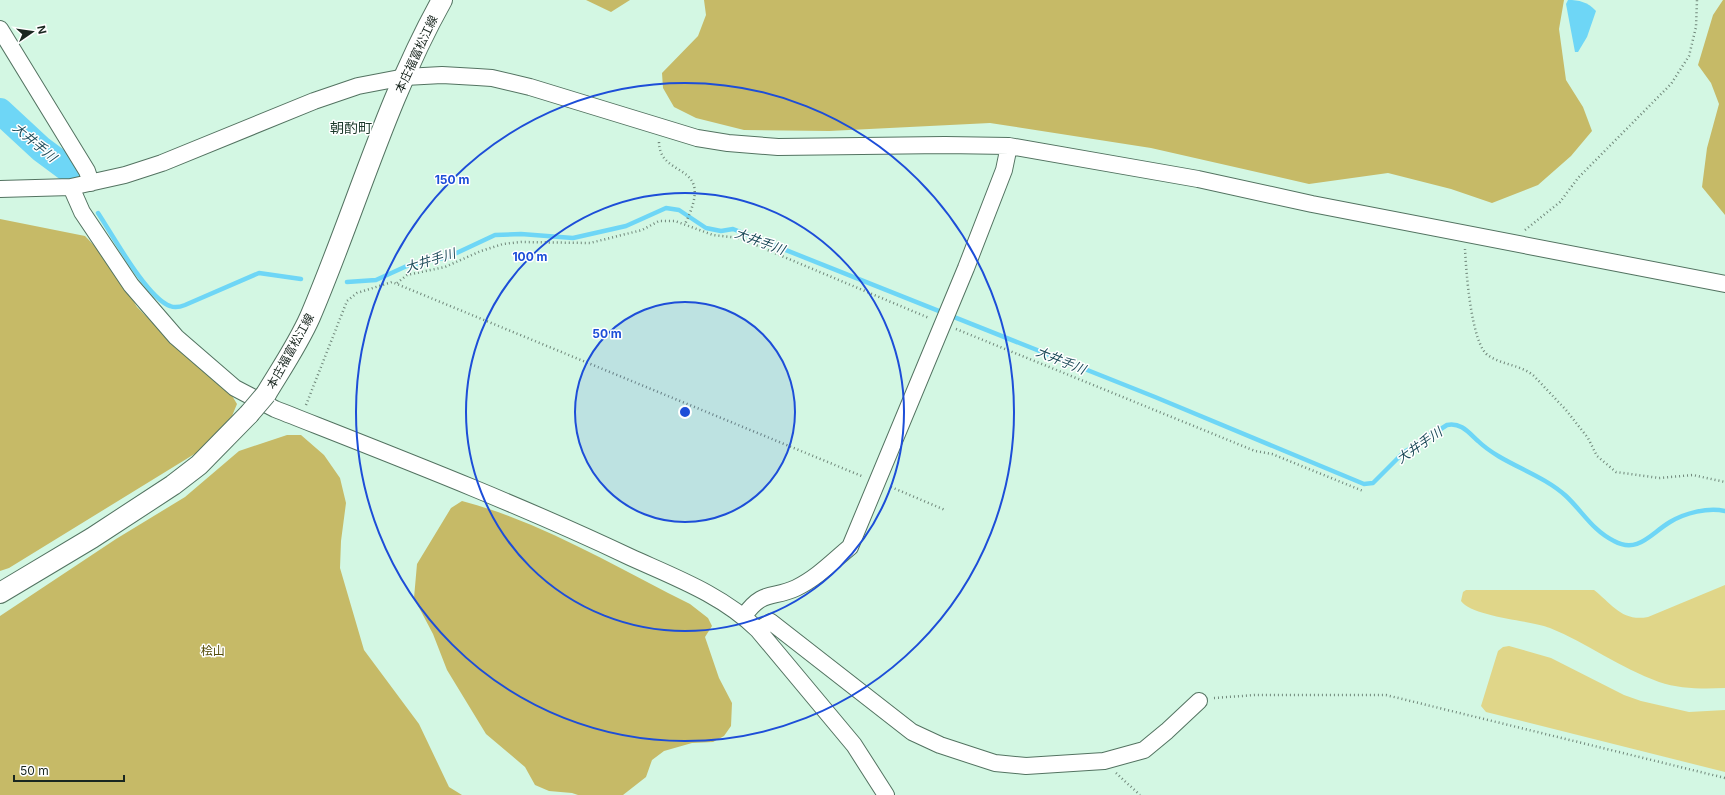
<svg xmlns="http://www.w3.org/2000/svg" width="1725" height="795" font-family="Inter,'Noto Sans JP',sans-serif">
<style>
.green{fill:#e0d689}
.forest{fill:#c6ba67}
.water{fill:#6ed6f6}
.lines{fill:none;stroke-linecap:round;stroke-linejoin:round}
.stream{stroke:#6ed6f6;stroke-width:4.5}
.river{stroke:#6ed6f6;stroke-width:26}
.minor-casing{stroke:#537361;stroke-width:18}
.major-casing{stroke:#537361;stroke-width:22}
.path{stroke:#70877a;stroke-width:2.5;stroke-dasharray:1 3;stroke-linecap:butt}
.minor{stroke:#fff;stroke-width:16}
.major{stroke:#fff;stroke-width:20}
.major-bridge-casing{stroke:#537361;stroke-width:22;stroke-linecap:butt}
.major-bridge{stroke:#fff;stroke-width:20}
.ring{fill:none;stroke:#1d4ed8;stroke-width:2}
.labels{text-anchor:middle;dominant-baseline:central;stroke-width:3;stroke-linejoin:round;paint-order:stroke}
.street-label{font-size:12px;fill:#1a2720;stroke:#fff}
.park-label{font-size:12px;fill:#534b07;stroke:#fff}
.water-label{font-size:13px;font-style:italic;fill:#1e4c5a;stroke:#fff}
.quarter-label{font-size:14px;fill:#1b392a;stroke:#fff}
.centre{fill:#1d4ed8;stroke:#fff;stroke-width:2}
.ring-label{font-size:12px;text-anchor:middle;font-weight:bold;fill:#1d4ed8;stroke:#fff;stroke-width:3;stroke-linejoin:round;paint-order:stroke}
</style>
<rect width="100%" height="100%" fill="#d3f7e3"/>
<!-- green -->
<path class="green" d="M1725,585V688C1703,689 1680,689 1659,682C1620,668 1587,643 1550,628C1529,620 1472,617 1461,601L1463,592L1466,590H1594C1612,604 1622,622 1648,617Z
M1509,646L1551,658L1624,695L1641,701L1689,712L1725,710V772L1486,712L1481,706L1498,651L1503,647Z"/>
<!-- forest -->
<path class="forest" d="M586,0H630L611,12Z
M704,0H1564L1559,29L1566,80L1583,107L1592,131L1571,156L1538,185L1492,203L1451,189L1388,173L1309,184L1151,148L990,123L829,131L744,130L696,118L674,107L663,88L662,73L698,36L706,15Z
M1723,0H1725V215L1702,187L1707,148L1719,104L1711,83L1698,65L1713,15Z
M0,219L85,236L110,262L137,307L168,338L228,389L237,404L232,416L201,450L9,568L0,571Z
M287,435H301L324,455L340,478L346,503L341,541L340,568L364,650L419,724L449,787L462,795H0V616L116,539L185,497L239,451Z
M462,501C542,522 616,567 690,604L708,618L712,626L705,637L719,678L732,703L731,726L724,736L713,742L692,743L664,751L652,760L646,777L623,795H578L572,793L549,791L535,785L525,767L486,734L447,670L433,634L414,598L417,564L451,508Z"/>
<!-- water -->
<path class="water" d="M1568,0C1579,0 1588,2 1596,11L1587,37L1578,52H1575L1566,4Z"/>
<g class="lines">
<!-- stream -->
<path class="stream" d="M98,213C112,234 147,298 170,306C175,308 180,307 185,305L259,273L301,279
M347,282L376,280L409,265L448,257L495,235L521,234L573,238L626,226L666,208L679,210L706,228L721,231L733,229L1155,397L1364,484L1373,483L1403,453L1447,425C1461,422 1469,433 1478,441C1502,464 1541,473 1566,496C1582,511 1593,531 1614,541C1638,554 1650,534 1670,522C1685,513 1708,507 1725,511"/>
<!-- river -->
<path class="river" d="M0,111L41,149L72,172"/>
<!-- minor casing -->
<g class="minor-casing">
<path id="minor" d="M0,29L87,171L91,183
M71,187L125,175L162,163L314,101L358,86L405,77L442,75L477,77L492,78L530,87L697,138L728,143L778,147L945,145L1009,146L1198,179L1312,204L1725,284
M0,189L71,187L82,212L131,285L176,337L235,388L275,409C394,456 514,502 630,557C674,577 723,595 758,630L854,745L886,795
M744,616C763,589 773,599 796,588C817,578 833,561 850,547L966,268L1004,170L1009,146
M758,630L771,622L912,732L940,745L995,763L1026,766L1104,761L1144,750L1167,731L1199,701"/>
</g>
<!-- major casing -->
<g class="major-casing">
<path id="major" d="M266,394C281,369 298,344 310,317C355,212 386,100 442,0
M0,593L92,538L173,485L199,465L249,414"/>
</g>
<!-- path -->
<path class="path" d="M659,142C660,181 717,159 685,224
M1525,230L1560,202L1578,178L1671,84L1689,56L1696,27L1697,0
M1465,249C1466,269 1471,346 1489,356C1503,365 1521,365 1534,376L1566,410L1588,438L1597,456L1616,472L1659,478L1693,475L1725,482
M397,283L407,275L445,267L481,251L503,244L521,242L590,243L642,230L659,221H675L713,235L739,238L929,318
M956,329L1255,451L1272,454L1363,491
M306,405L347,301L357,293L392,282L864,477
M891,487L945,510
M1214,698L1255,695H1386L1725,778
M1116,773L1140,795"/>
<!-- minor -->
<use href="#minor" class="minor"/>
<!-- major -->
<use href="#major" class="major"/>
<!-- major-bridge casing -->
<g class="major-bridge-casing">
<path id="major-bridge" d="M249,414L266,394"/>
</g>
<!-- major-bridge -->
<use href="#major-bridge" class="major-bridge"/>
</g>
<!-- distance rings -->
<circle cx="685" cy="412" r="110" fill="#1d4ed8" fill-opacity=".12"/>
<g class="ring">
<circle cx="685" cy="412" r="110"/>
<circle cx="685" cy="412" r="219"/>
<circle cx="685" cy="412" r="329"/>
</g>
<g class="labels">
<!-- street labels -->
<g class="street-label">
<text transform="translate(416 54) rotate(-65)">本庄福富松江線</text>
<text transform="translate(290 351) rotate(-61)">本庄福富松江線</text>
</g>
<!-- park labels -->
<g class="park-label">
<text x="213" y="650">桧山</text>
</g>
<!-- water labels -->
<g class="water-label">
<text transform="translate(35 142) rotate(40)">大井手川</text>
<text transform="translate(760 241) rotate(20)">大井手川</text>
<text transform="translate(430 260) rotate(-17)">大井手川</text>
<text transform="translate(1061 360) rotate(22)">大井手川</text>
<text transform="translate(1419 445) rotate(-35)">大井手川</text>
</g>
<!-- quarter labels -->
<g class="quarter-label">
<text x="351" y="127">朝酌町</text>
</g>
</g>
<circle cx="685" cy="412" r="6" class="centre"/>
<g class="ring-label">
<text x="452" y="184">150 m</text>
<text x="530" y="261">100 m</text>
<text x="607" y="338">50 m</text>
</g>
<!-- north arrow -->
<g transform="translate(32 32) rotate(77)" stroke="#ffffff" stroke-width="3" paint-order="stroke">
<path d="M0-3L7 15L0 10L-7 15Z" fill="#1a2720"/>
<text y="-6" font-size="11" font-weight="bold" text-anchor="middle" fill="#1a2720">N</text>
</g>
<!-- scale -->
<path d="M14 775v6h110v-6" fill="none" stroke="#1a2720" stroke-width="2"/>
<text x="20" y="775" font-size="12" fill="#1a2720" stroke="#ffffff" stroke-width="3" paint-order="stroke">50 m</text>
</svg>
